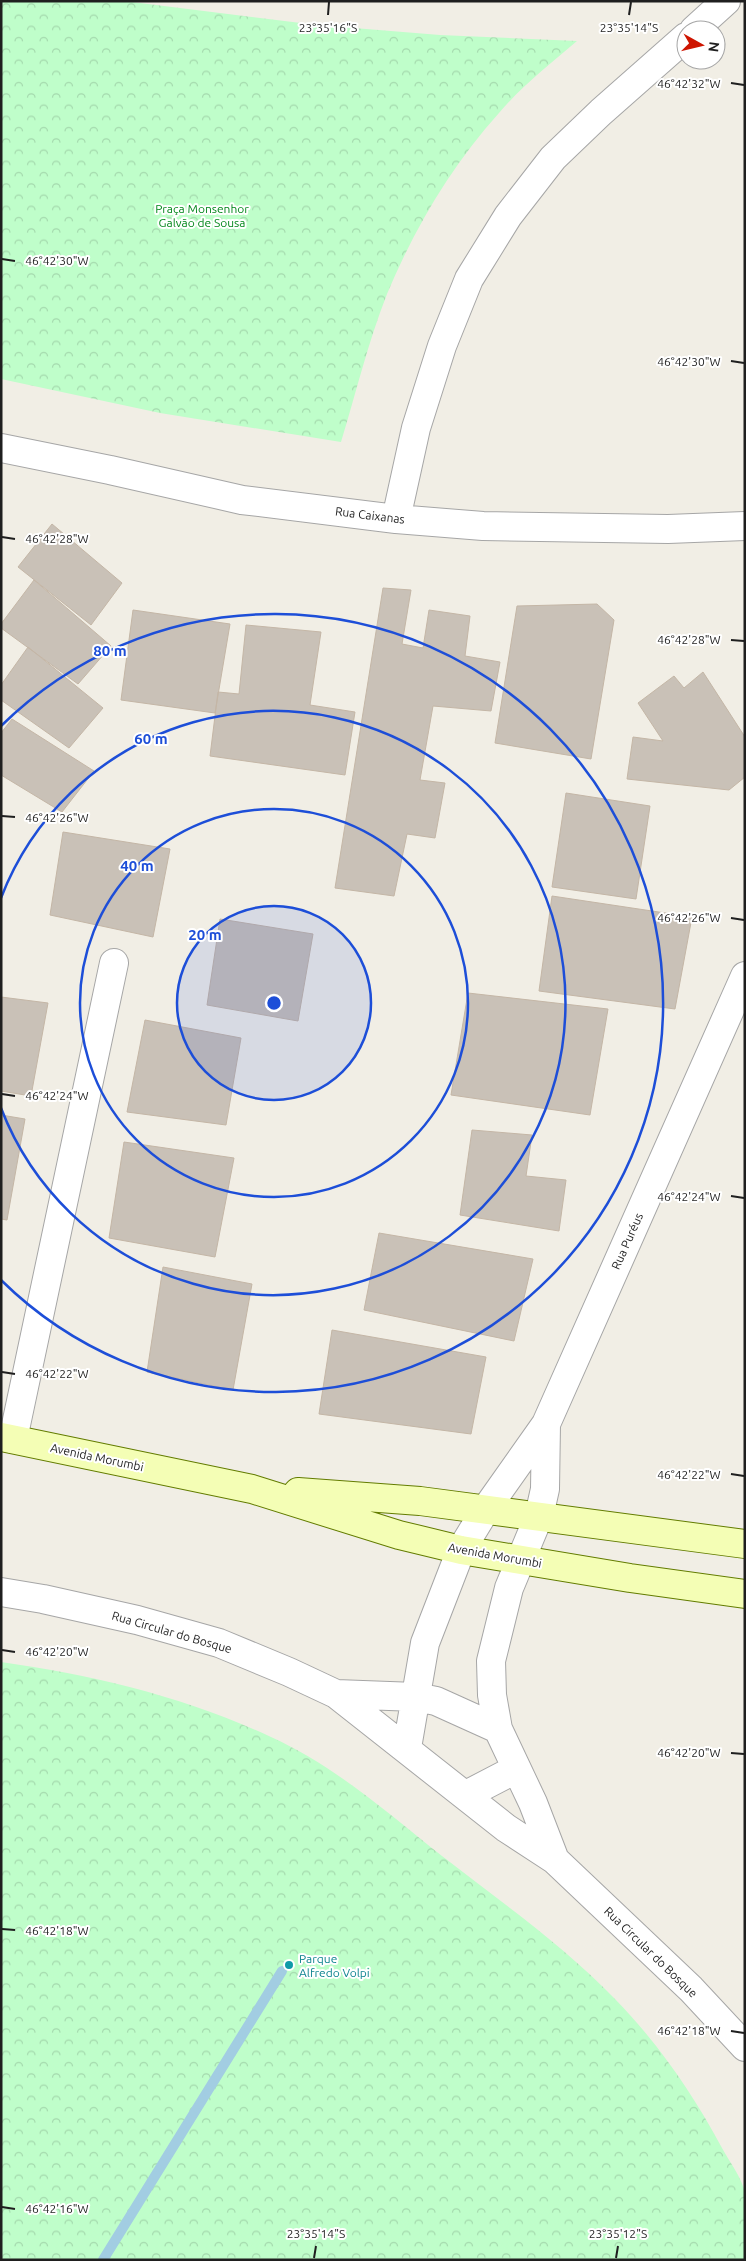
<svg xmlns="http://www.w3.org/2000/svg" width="746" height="2261" font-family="Ubuntu,sans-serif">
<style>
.park{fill:url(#park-crowns)}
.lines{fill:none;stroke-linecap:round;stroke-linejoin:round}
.stream{stroke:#a2cde2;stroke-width:10}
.building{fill:#c9c1b7;stroke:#c4b6a6}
.minor-casing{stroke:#a6a6a6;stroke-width:30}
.secondary-casing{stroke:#637c00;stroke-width:30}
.minor{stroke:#fff;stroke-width:28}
.secondary{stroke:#f4feb5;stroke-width:28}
.ticks{fill:none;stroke:#1f1f1f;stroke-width:2}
.ring{fill:none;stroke:#1d4ed8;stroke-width:2.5}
.culture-dot{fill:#0f9aa8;stroke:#fff;stroke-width:2}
.labels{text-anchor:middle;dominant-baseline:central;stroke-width:4;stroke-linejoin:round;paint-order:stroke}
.park-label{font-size:12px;fill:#03871b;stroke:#fff}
.street-label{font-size:12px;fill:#1f1f1f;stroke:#fff}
.culture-label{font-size:12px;fill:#0d838f;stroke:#fff;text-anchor:start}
.ticks-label{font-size:12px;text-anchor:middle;fill:#1f1f1f;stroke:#fff;stroke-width:4;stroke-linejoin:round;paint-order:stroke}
.centre{fill:#1d4ed8;stroke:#fff;stroke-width:2.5}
.ring-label{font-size:15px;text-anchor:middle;font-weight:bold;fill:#1d4ed8;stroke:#fff;stroke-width:4;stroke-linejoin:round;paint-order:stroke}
</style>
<defs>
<pattern id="park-crowns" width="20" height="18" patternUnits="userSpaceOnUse" patternTransform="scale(1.25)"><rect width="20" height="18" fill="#bffeca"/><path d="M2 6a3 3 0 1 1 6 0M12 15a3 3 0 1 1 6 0" fill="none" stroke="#a4d9ad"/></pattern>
</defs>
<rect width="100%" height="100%" fill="#f1eee5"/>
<!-- park -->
<path class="park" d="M1,1H124L317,25L440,35L577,41C550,64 522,86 499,113C452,165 414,229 387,294C368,342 356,393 341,442L160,413L1,379Z
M1,1662C93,1675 186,1697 271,1737C335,1766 388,1813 442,1856C501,1902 563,1945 615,1999C658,2043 693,2094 722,2148C729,2161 742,2178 745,2193C746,2211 745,2241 745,2260H1Z"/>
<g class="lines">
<!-- stream -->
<path class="stream" d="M103,2260L282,1971"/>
</g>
<!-- building -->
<path class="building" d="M52,524L122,583L91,625L18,567Z
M34,580L111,646L78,684L1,628V624Z
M383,588L411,590L402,644L423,648L429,610L470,616L465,656L500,662L491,711L433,706L420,780L445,783L435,838L407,834L394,896L335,888Z
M597,604L614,620L591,759L495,743L517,606Z
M133,610L230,624L215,713L121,700Z
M246,625L321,632L310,705L355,712L345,775L210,756L218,692L239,694Z
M28,647L103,708L69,748L1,700V685Z
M703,672L745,737V777L729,790L627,779L633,737L663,741L638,703L674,676L684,688Z
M12,719L94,771L62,812L1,775V733Z
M566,793L650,806L636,899L552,887Z
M63,832L170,849L153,937L50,915Z
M552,896L692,917L675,1009L539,991Z
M220,919L313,934L298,1021L207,1005Z
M468,993L608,1009L590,1115L451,1095Z
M1,997L48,1003L31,1096L1,1091Z
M145,1020L241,1038L226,1125L127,1112Z
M1,1115L25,1119L7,1220L1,1219Z
M472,1130L532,1135L526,1176L566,1180L559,1231L460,1215Z
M124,1142L234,1158L215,1257L109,1238Z
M379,1233L533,1259L514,1341L364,1310Z
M163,1267L252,1284L233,1390L147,1372Z
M332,1330L486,1357L471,1434L319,1414Z"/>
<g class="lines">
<!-- minor casing -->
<g class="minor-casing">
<path id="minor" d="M694,30L726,1
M1,448L110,470L242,500L396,519L483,526L668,529L745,526
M396,519L416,428L442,346L469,279L508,216L553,158L601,112L686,37
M546,1424L545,1489L539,1516L509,1588L491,1661L492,1695L498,1729L533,1803L555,1860
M13,1439L114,963
M1,1592L43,1599L137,1620L219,1643L289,1672L336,1694L506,1828L555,1860L691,1989L745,2047
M336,1694L416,1697L436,1701L498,1729
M407,1748L425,1643L461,1550L486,1509L546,1424L745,976
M466,1795L516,1769"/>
</g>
<!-- secondary casing -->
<g class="secondary-casing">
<path id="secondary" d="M1,1437L252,1489L399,1535L461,1550L630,1578L745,1594
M298,1492L420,1501L745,1544"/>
</g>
<!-- minor -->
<use href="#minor" class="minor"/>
<!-- secondary -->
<use href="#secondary" class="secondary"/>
</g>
<!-- ticks -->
<path class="ticks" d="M328,15L329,2M629,15L631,2M731,83L744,85M2,259L15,261M731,361L744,363M2,537L15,539M731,640L744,641M2,816L15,817M731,918L744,920M2,1094L15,1096M731,1196L744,1198M2,1372L15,1374M731,1474L744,1476M2,1650L15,1652M731,1753L744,1754M2,1929L15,1930M731,2031L744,2033M2,2207L15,2209M314,2258L316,2246M616,2258L618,2246"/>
<!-- distance rings -->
<circle cx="274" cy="1003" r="97" fill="#1d4ed8" fill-opacity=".12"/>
<g class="ring">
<circle cx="274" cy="1003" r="97"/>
<circle cx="274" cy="1003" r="194"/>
<path d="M1 898A292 292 0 1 1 1 1108"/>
<path d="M1 726A389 389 0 1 1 1 1280"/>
</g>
<!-- markers -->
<circle class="culture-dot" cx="289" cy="1965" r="5"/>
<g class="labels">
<!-- park labels -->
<g class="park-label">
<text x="202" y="208">Praça Monsenhor<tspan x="202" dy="14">Galvão de Sousa</tspan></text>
</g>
<!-- street labels -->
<g class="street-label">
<text transform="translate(370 515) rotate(7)">Rua Caixanas</text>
<text transform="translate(627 1241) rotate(-66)">Rua Puréus</text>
<text transform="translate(97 1457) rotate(12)">Avenida Morumbi</text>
<text transform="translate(495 1555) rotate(10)">Avenida Morumbi</text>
<text transform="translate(172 1632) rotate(16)">Rua Circular do Bosque</text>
<text transform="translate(651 1952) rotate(44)">Rua Circular do Bosque</text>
</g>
<!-- culture labels -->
<g class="culture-label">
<text x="299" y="1958">Parque<tspan x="299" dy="14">Alfredo Volpi</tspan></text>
</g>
</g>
<g class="ticks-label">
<text x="328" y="32">23°35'16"S</text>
<text x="629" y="32">23°35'14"S</text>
<text x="689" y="88">46°42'32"W</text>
<text x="57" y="265">46°42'30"W</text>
<text x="689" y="366">46°42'30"W</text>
<text x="57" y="543">46°42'28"W</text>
<text x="689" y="644">46°42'28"W</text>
<text x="57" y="822">46°42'26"W</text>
<text x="689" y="922">46°42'26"W</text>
<text x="57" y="1100">46°42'24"W</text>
<text x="689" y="1201">46°42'24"W</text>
<text x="57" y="1378">46°42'22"W</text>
<text x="689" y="1479">46°42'22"W</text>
<text x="57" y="1656">46°42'20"W</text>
<text x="689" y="1757">46°42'20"W</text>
<text x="57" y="1935">46°42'18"W</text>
<text x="689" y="2035">46°42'18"W</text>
<text x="57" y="2213">46°42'16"W</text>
<text x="316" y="2238">23°35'14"S</text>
<text x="618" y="2238">23°35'12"S</text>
</g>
<circle cx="274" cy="1003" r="8" class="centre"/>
<g class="ring-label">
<text x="110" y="656">80 m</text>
<text x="151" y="744">60 m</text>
<text x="137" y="871">40 m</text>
<text x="205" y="940">20 m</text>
</g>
<!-- border -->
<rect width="746" height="2261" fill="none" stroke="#1f1f1f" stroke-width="5"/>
<!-- north arrow -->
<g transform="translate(701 45) rotate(98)"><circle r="24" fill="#ffffff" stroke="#a5a5a5"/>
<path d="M0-4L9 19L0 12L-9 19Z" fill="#ce1400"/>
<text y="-8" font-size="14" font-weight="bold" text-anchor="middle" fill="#1f1f1f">N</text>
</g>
</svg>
